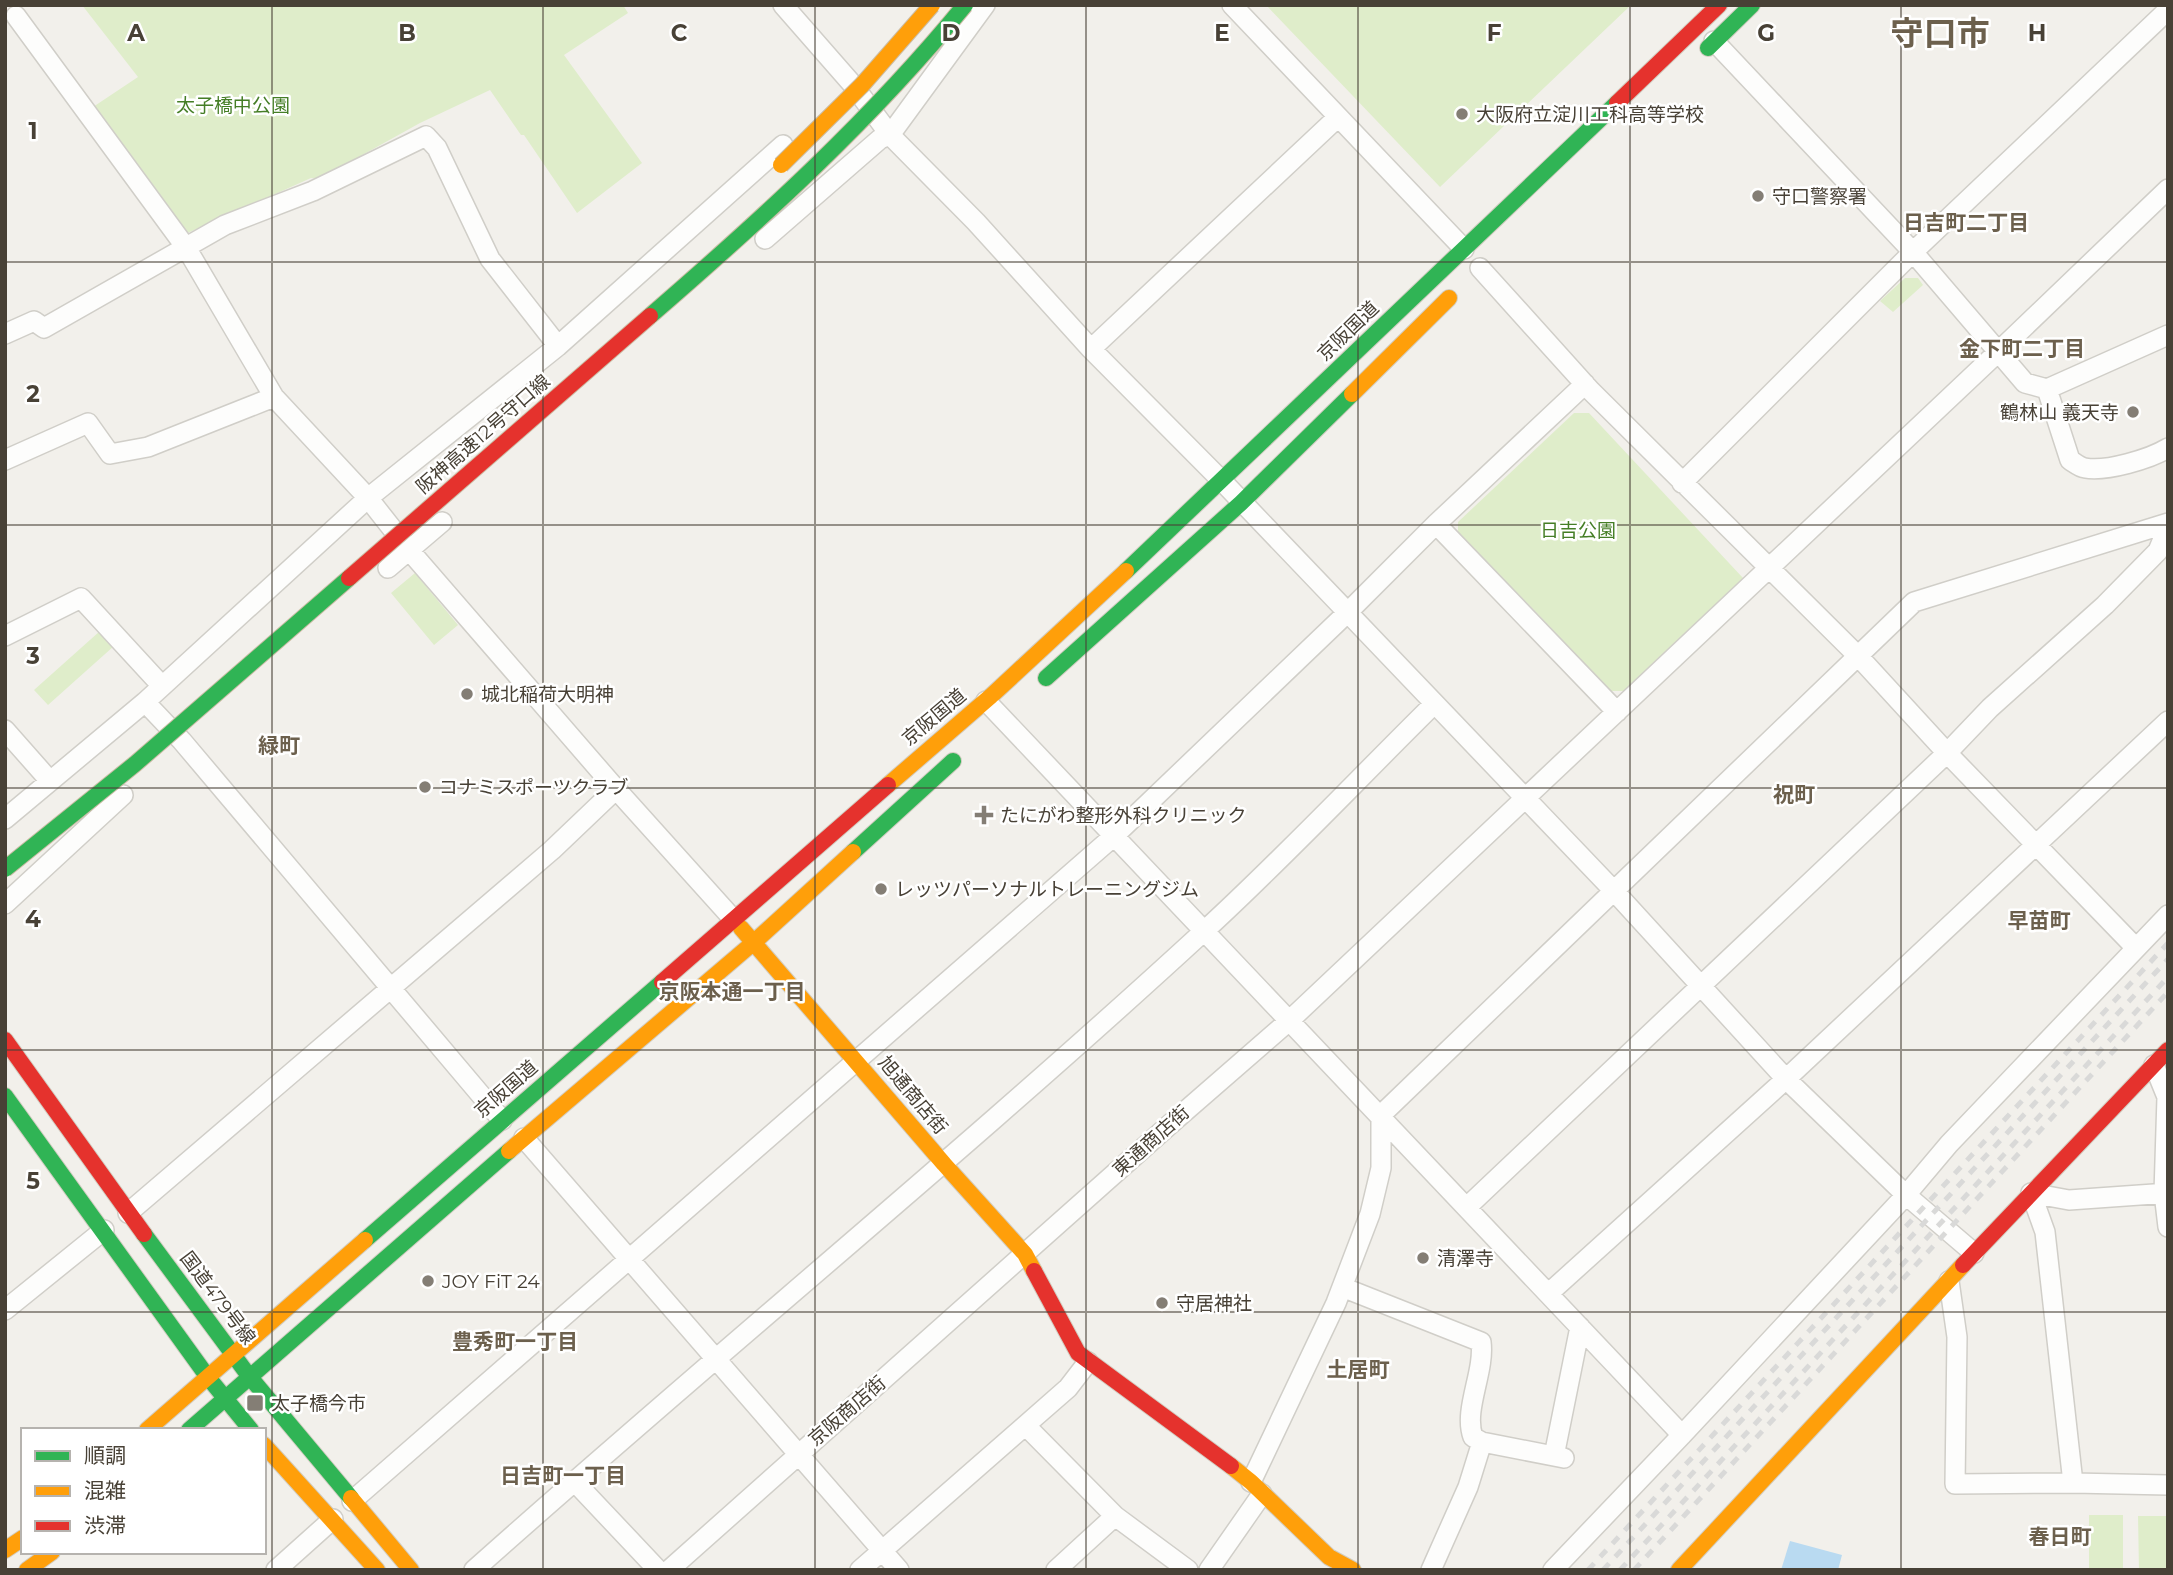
<svg xmlns="http://www.w3.org/2000/svg" width="2173" height="1575" font-family="Montserrat,'Noto Sans JP',sans-serif">
<style>
.green{fill:#dfedca}
.water{fill:#b9daf1}
.lines{fill:none;stroke-linecap:round;stroke-linejoin:round}
.street-casing{stroke:#d0cec8;stroke-width:22}
.fast-casing{stroke:#d2cdc1;stroke-width:18}
.slow-casing{stroke:#d2cdc1;stroke-width:18}
.jam-casing{stroke:#d2cdc1;stroke-width:18}
.street{stroke:#fdfdfc;stroke-width:19}
.fast{stroke:#30b455;stroke-width:16}
.slow{stroke:#ff9f0a;stroke-width:16}
.jam{stroke:#e5322d;stroke-width:16}
.rail{stroke:#d9d9d8;stroke-width:5;stroke-dasharray:9 9;stroke-linecap:butt}
.fast-bridge-casing{stroke:#cbbda5;stroke-width:18;stroke-linecap:butt}
.slow-bridge-casing{stroke:#cbbda5;stroke-width:18;stroke-linecap:butt}
.jam-bridge-casing{stroke:#cbbda5;stroke-width:18;stroke-linecap:butt}
.fast-bridge{stroke:#30b455;stroke-width:16}
.slow-bridge{stroke:#ff9f0a;stroke-width:16}
.jam-bridge{stroke:#e5322d;stroke-width:16}
.grid{fill:none;stroke:#484136;stroke-width:2;stroke-opacity:0.55}
.poi-dot{fill:#847e75;stroke:#fff;stroke-width:2.5}
.labels{text-anchor:middle;dominant-baseline:central;stroke-width:5;stroke-linejoin:round;paint-order:stroke}
.park-label{font-size:19px;fill:#457e26;stroke:#fff}
.poi-label{font-size:19px;fill:#484136;stroke:#fff;text-anchor:start}
.street-label{font-size:19px;fill:#484136;stroke:#fff}
.neighbourhood-label{font-size:21px;font-weight:bold;fill:#6c604d;stroke:#fff}
.town-label{font-size:33px;font-weight:bold;fill:#6c604d;stroke:#fff}
.grid-label{font-size:23px;text-anchor:middle;font-weight:bold;fill:#484136;stroke:#fff;stroke-width:5;stroke-linejoin:round;paint-order:stroke}
</style>
<rect width="100%" height="100%" fill="#f2f0eb"/>
<!-- green -->
<path class="green" d="M82,5H623L628,13L564,55L642,163L577,213L524,135H521L490,90L420,123L319,179L311,178L183,235L93,107L138,77Z
M1266,5H1631L1440,187Z
M1905,278H1918L1923,285L1893,312L1880,301Z
M1574,413H1589L1743,578L1626,691H1610L1533,609L1458,534V522Z
M415,573L458,625L434,645L391,593Z
M100,631L114,646L48,705L34,690Z
M2089,1515H2123V1570H2089Z
M2138,1516H2168V1570H2139Z"/>
<!-- water -->
<path class="water" d="M1790,1541L1842,1555L1838,1570H1781Z"/>
<g class="lines">
<!-- street casing -->
<g class="street-casing">
<path id="street" d="M783,5L853,85L890,135L976,222L1091,349L1222,481L1615,892L1786,1079L1906,1195L1974,1253
M1232,5L1464,249
M16,16L187,249L274,397L368,498L409,550L616,789L733,919
M1714,41L1913,252L2025,383L2047,389L2168,335
M765,239L880,139L890,135L985,5
M1480,268L1591,391L1859,657L1947,753L1990,708L2105,605L2158,551L2168,527
M5,334L34,321L44,328L225,225L313,191L426,136L437,148L490,259L558,346
M1091,349L1338,117
M2047,389L2070,460C2075,463 2079,467 2085,468C2106,472 2150,459 2168,448
M5,460L88,423L110,454L148,447L274,397
M1682,483L1913,252L2168,10
M1436,524L1617,712
M388,568L442,522
M5,636L81,598L162,686
M986,701L1682,1435
M145,702L182,741L502,1120
M5,730L50,781
M5,819L145,702L368,498L558,346L783,145
M5,904L123,795
M2154,1065L2167,1097L2164,1193L2168,1227
M524,1138L899,1570
M2031,1193L2045,1232L2073,1483
M2031,1193L2069,1200L2168,1193
M1467,1207L1947,753L2136,948
M128,1213L552,850L616,789
M1949,1281L1957,1337L1955,1484L2073,1483L2168,1485
M1342,1287L1481,1342C1485,1372 1463,1410 1473,1437L1482,1442L1468,1487L1431,1570
M1549,1293L1786,1079L2168,721
M5,1310L104,1230
M1026,1426L1115,1516L1188,1570
M1482,1442L1564,1458
M1554,1456L1580,1327
M574,1481L658,1570
M1251,1482L1336,1303L1370,1214L1381,1168V1115L1914,602L2168,523
M352,1501L1114,836L1348,612L1436,524L1585,384
M276,1570L333,1519
M474,1570C715,1355 965,1151 1202,933C1282,860 1356,781 1433,705
M669,1570L1167,1127L1290,1020L1998,352L2168,189
M860,1570L1068,1388L1088,1362
M1056,1570L1115,1516
M1209,1570L1262,1494
M1553,1570L1682,1435L1906,1195L1949,1144L2168,915"/>
</g>
<!-- fast casing -->
<g class="fast-casing">
<path id="fast" d="M1708,48L1752,5
M1126,571L1617,103
M1046,678L1241,503L1352,394
M853,852L953,761
M5,1096L207,1376L251,1430
M144,1234L249,1376L351,1498
M365,1240L662,982
M189,1430L509,1151"/>
</g>
<!-- slow casing -->
<g class="slow-casing">
<path id="slow" d="M1352,394L1449,298
M888,785L991,696L1126,571
M741,928L944,1164L1025,1254L1034,1271
M509,1151L753,943L853,852
M147,1430L365,1240
M264,1445L377,1570
M1231,1466L1251,1482L1329,1557L1353,1570
M351,1498L411,1570
M5,1550L23,1538
M27,1570L52,1552
M1679,1570L1963,1265"/>
</g>
<!-- jam casing -->
<g class="jam-casing">
<path id="jam" d="M1617,103L1719,5
M662,982L888,785
M5,1040L144,1234
M1963,1265L2168,1050
M1034,1271L1078,1353L1231,1466"/>
</g>
<!-- street -->
<use href="#street" class="street"/>
<!-- fast -->
<use href="#fast" class="fast"/>
<!-- slow -->
<use href="#slow" class="slow"/>
<!-- jam -->
<use href="#jam" class="jam"/>
<!-- rail -->
<path class="rail" d="M1588,1570L2168,943
M1603,1570L2168,959
M1620,1570L2168,977
M1634,1570L2168,992"/>
<!-- fast-bridge casing -->
<g class="fast-bridge-casing">
<path id="fast-bridge" d="M650,316C762,219 871,120 965,5
M5,869L135,764L349,578"/>
</g>
<!-- slow-bridge casing -->
<g class="slow-bridge-casing">
<path id="slow-bridge" d="M781,165L862,85L932,5"/>
</g>
<!-- jam-bridge casing -->
<g class="jam-bridge-casing">
<path id="jam-bridge" d="M349,578L650,316"/>
</g>
<!-- fast-bridge -->
<use href="#fast-bridge" class="fast-bridge"/>
<!-- slow-bridge -->
<use href="#slow-bridge" class="slow-bridge"/>
<!-- jam-bridge -->
<use href="#jam-bridge" class="jam-bridge"/>
</g>
<!-- grid -->
<path class="grid" d="M272,5V1570M543,5V1570M815,5V1570M1086,5V1570M1358,5V1570M1630,5V1570M1901,5V1570M5,262H2168M5,525H2168M5,788H2168M5,1050H2168M5,1312H2168"/>
<!-- markers -->
<g class="poi-dot">
<circle cx="1462" cy="114" r="7"/>
<circle cx="1758" cy="196" r="7"/>
<circle cx="2133" cy="412" r="7"/>
<circle cx="467" cy="694" r="7"/>
<circle cx="425" cy="787" r="7"/>
<path d="M980.5 804.5h7v7h7v7h-7v7h-7v-7h-7v-7h7z"/>
<circle cx="881" cy="889" r="7"/>
<circle cx="1423" cy="1258" r="7"/>
<circle cx="428" cy="1281" r="7"/>
<circle cx="1162" cy="1303" r="7"/>
<rect x="246" y="1394" width="18" height="18" rx="3.5"/>
</g>
<g class="labels">
<!-- park labels -->
<g class="park-label">
<text x="233" y="105">太子橋中公園</text>
<text x="1578" y="530">日吉公園</text>
</g>
<!-- poi labels -->
<g class="poi-label">
<text x="1476" y="114">大阪府立淀川工科高等学校</text>
<text x="1772" y="196">守口警察署</text>
<text x="2119" y="412" text-anchor="end">鶴林山 義天寺</text>
<text x="481" y="694">城北稲荷大明神</text>
<text x="439" y="787">コナミスポーツクラブ</text>
<text x="1000" y="815">たにがわ整形外科クリニック</text>
<text x="895" y="889">レッツパーソナルトレーニングジム</text>
<text x="1437" y="1258">清澤寺</text>
<text x="442" y="1281">JOY FiT 24</text>
<text x="1176" y="1303">守居神社</text>
<text x="271" y="1403">太子橋今市</text>
</g>
<!-- street labels -->
<g class="street-label">
<text transform="translate(1348 331) rotate(-44)">京阪国道</text>
<text transform="translate(483 434) rotate(-41)">阪神高速12号守口線</text>
<text transform="translate(934 717) rotate(-40)">京阪国道</text>
<text transform="translate(506 1089) rotate(-41)">京阪国道</text>
<text transform="translate(913 1095) rotate(50)">旭通商店街</text>
<text transform="translate(1151 1141) rotate(-42)">東通商店街</text>
<text transform="translate(218 1298) rotate(53)">国道479号線</text>
<text transform="translate(847 1411) rotate(-41)">京阪商店街</text>
</g>
<!-- neighbourhood labels -->
<g class="neighbourhood-label">
<text x="1966" y="222">日吉町二丁目</text>
<text x="2022" y="348">金下町二丁目</text>
<text x="279" y="745">緑町</text>
<text x="1794" y="794">祝町</text>
<text x="2039" y="920">早苗町</text>
<text x="732" y="991">京阪本通一丁目</text>
<text x="515" y="1341">豊秀町一丁目</text>
<text x="1358" y="1369">土居町</text>
<text x="563" y="1475">日吉町一丁目</text>
<text x="2060" y="1536">春日町</text>
</g>
<!-- town labels -->
<g class="town-label">
<text x="1940" y="33">守口市</text>
</g>
</g>
<g class="grid-label">
<text x="136" y="41">A</text>
<text x="407" y="41">B</text>
<text x="679" y="41">C</text>
<text x="951" y="41">D</text>
<text x="1222" y="41">E</text>
<text x="1494" y="41">F</text>
<text x="1766" y="41">G</text>
<text x="2037" y="41">H</text>
<text x="33" y="139">1</text>
<text x="33" y="402">2</text>
<text x="33" y="664">3</text>
<text x="33" y="927">4</text>
<text x="33" y="1189">5</text>
</g>
<!-- border -->
<rect width="2173" height="1575" fill="none" stroke="#484136" stroke-width="14"/>
<!-- legend -->
<rect x="21" y="1428" width="245" height="126" fill="#ffffff" stroke="#b6b3af" stroke-width="2"/>
<rect x="35" y="1451" width="35" height="10" fill="#30b455" stroke="#b6b3af" stroke-width="2"/>
<text x="84" y="1463" font-size="21" fill="#484136">順調</text>
<rect x="35" y="1486" width="35" height="10" fill="#ff9f0a" stroke="#b6b3af" stroke-width="2"/>
<text x="84" y="1498" font-size="21" fill="#484136">混雑</text>
<rect x="35" y="1521" width="35" height="10" fill="#e5322d" stroke="#b6b3af" stroke-width="2"/>
<text x="84" y="1533" font-size="21" fill="#484136">渋滞</text>
</svg>
